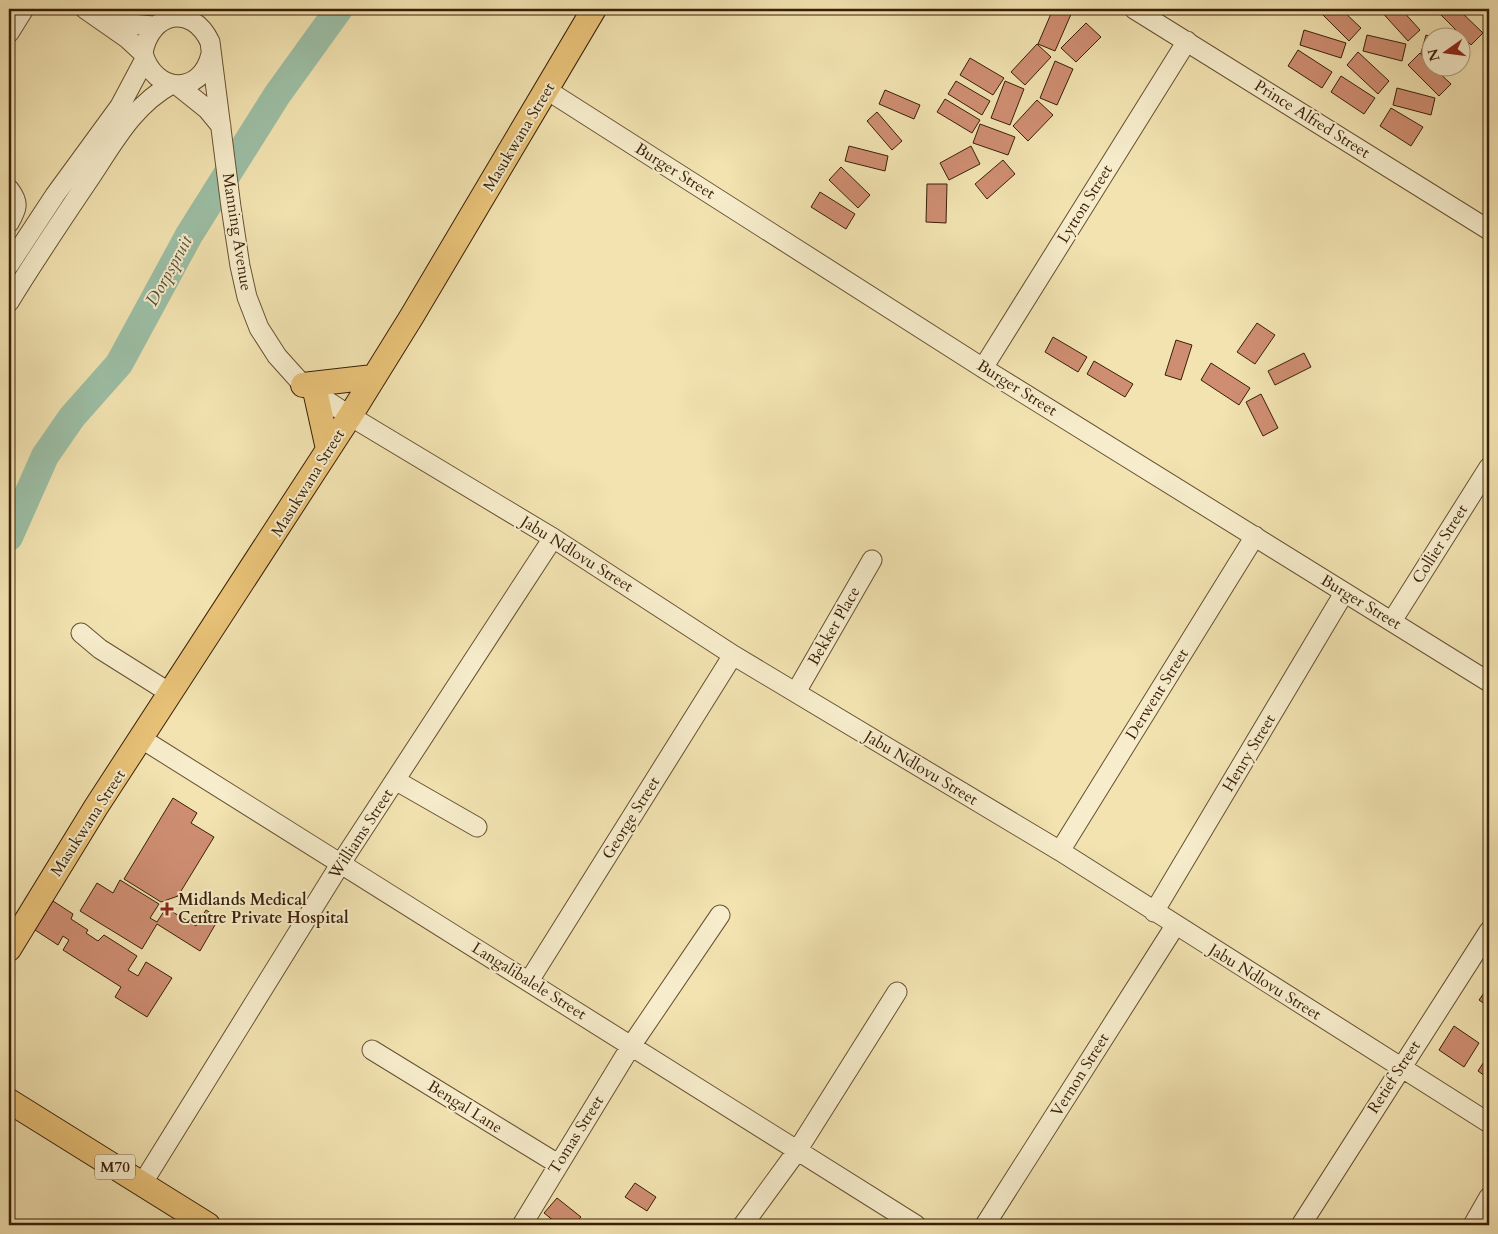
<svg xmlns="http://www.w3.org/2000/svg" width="1498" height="1234" font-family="Cardo,serif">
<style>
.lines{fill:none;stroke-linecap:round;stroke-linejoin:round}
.river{stroke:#9cbfa6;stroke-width:28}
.building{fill:#cf8e72;stroke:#381f08}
.minor-casing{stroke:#665032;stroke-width:21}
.major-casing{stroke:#381f08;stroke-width:26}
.minor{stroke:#f7edcc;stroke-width:19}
.major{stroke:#e9c278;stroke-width:24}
.poi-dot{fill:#8f2418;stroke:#f7edcc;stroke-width:2}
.labels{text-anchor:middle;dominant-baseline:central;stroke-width:4;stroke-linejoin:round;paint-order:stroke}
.shield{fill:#f7edcc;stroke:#715d43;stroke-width:1}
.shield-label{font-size:15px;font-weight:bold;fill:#381f08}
.street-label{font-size:16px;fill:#381f08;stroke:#f7edcc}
.poi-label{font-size:16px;font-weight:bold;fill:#381f08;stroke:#f7edcc;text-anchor:start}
.water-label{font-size:18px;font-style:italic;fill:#564f37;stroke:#f7edcc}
</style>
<rect width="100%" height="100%" fill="#f2e3b1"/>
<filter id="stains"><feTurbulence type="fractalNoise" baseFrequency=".004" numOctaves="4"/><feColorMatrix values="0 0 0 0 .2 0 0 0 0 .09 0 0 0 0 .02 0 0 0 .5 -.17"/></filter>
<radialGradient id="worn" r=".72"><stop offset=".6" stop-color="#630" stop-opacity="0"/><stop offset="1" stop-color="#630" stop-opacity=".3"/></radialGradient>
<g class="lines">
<!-- river -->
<path class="river" d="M9,537L45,456L72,417L119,364L189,235L277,95L339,9"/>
</g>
<!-- building -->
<path class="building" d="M1053,9H1064L1072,12L1055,51L1038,44Z
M1319,9H1341L1361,28L1349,41L1318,10Z
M1379,9H1401L1420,30L1408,41Z
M1445,9H1458L1483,33L1471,45L1440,14Z
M1086,23L1101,37L1076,62L1061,48Z
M1304,30L1346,43L1341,58L1300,45Z
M1367,35L1406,44L1402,61L1363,51Z
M1426,35L1435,38H1430V56L1421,53Z
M1037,44L1051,57L1025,85L1011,72Z
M1460,45L1468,48L1463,65H1460Z
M1298,50L1332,72L1322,88L1288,66Z
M1358,52L1389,81L1378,94L1347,65Z
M1420,53L1430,64V68H1434L1451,84L1439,96L1408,65Z
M970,58L1004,78L993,95L960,75Z
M1055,61L1073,69L1057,105L1040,98Z
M1341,76L1375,98L1364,114L1331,92Z
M956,81L990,101L982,115L948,94Z
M1005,81L1024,89L1010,125L991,118Z
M1397,88L1435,98L1431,115L1393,105Z
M885,90L920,105L914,119L879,104Z
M945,99L980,120L972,133L937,112Z
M1037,100L1053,115L1028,141L1013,126Z
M1391,108L1423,127L1411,146L1380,126Z
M877,112L902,141L892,150L867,121Z
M980,124L1015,137L1008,155L973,143Z
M849,146L888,156L885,171L845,161Z
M971,146L980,164L949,180L940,163Z
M1003,160L1015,174L987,199L975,184Z
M841,167L870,195L858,208L829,180Z
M927,184H947L946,223L926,222Z
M820,192L855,214L846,229L811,207Z
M1257,323L1275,335L1255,364L1237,352Z
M1053,337L1087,357L1078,372L1045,352Z
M1176,340L1192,345L1181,380L1165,375Z
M1304,353L1311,367L1275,385L1268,371Z
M1094,361L1133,384L1125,397L1087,374Z
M1211,363L1250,388L1239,405L1201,380Z
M1261,394L1278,428L1263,436L1246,402Z
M173,798L197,813L191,823L214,837L178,896L161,902L124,879Z
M120,880L159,904L150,918L157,922L166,908L196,926L206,910L219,918L200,951L157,924L142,949L80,911L97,883L113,893Z
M53,901L73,914L71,919L88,930L86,933L98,941L104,935L137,956L128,970L138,976L146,962L172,978L147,1017L115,997L121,987L63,950L69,940L63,936L58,945L35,930Z
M1489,986V1007L1479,1000Z
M1454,1026L1479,1043L1464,1067L1439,1050Z
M1489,1054V1079L1478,1071Z
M635,1183L656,1197L647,1211L625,1197Z
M557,1198L581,1217L574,1225H559L544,1213Z"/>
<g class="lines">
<!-- minor casing -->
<g class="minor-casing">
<path id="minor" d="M85,9L128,39L143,53
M1134,9L1489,230
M106,22L154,26
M9,33L24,9
M211,54C201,97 154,93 143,53C150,12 192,3 210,42L231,207L240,266L247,297L259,328L277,356L303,385L350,416L553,538L733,655L1060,851L1489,1123
M177,85L207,109L221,126
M547,90L983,368L1489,682
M9,189C20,203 17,209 9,223
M9,265L55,195L120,106L145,59
M9,302C34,261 61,221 88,181C113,144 132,106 172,84
M983,368L1187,41
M1392,621L1489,467
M81,633L100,649L170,693
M796,692L872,560
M142,739L916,1225
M395,780L477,827
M1060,851L1255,536
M1154,912L1344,593
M529,981L733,655
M372,1050L558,1164
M142,1184L341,863L553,538
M522,1225L631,1046L720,915
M743,1225L797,1151L897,992
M985,1225L1175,926
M1301,1225L1489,931
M1473,1225L1489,1197"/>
</g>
<!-- major casing -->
<g class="major-casing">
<path id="major" d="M303,385L373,377
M316,395L328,449
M9,949L96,807L350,416L412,316L594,9
M9,1101L208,1225"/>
</g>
<!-- minor -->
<use href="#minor" class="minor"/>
<!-- major -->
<use href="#major" class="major"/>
</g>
<!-- markers -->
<path class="poi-dot" d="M164.5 901.5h5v5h5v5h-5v5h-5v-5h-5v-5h5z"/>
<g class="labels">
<!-- shield labels -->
<rect class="shield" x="95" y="1154.5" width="40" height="25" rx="4"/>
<g class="shield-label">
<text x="115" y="1167">M70</text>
</g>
<!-- street labels -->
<g class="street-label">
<text transform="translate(1312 119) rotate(32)">Prince Alfred Street</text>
<text transform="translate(519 137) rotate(-59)">Masukwana Street</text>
<text transform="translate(675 171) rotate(32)">Burger Street</text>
<text transform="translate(1085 204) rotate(-58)">Lytton Street</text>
<text transform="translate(237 232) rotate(81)">Manning Avenue</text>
<text transform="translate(1017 388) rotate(32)">Burger Street</text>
<text transform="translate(308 483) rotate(-58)">Masukwana Street</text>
<text transform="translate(1440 544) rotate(-58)">Collier Street</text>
<text transform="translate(577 554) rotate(32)">Jabu Ndlovu Street</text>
<text transform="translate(1361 602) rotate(31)">Burger Street</text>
<text transform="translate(834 626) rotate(-60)">Bekker Place</text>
<text transform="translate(1157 694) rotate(-58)">Derwent Street</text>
<text transform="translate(1249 753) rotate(-59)">Henry Street</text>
<text transform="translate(921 768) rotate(31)">Jabu Ndlovu Street</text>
<text transform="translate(631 818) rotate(-58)">George Street</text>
<text transform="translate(88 823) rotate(-57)">Masukwana Street</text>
<text transform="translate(361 834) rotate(-57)">Williams Street</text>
<text transform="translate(529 981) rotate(32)">Langalibalele Street</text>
<text transform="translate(1265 982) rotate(32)">Jabu Ndlovu Street</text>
<text transform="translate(1080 1075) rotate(-58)">Vernon Street</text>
<text transform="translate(1394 1077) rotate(-57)">Retief Street</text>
<text transform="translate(465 1107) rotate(32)">Bengal Lane</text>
<text transform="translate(576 1135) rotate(-58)">Tomas Street</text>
</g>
<!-- poi labels -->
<g class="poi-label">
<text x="178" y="900">Midlands Medical<tspan x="178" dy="18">Centre Private Hospital</tspan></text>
</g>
<!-- water labels -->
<g class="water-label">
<text transform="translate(169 271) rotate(-61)">Dorpspruit</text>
</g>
</g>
<!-- margin -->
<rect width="1498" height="1234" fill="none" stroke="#f2e3b1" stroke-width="30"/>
<rect x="10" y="10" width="1478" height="1214" fill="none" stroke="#381f08" stroke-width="2.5"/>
<rect x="15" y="15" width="1468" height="1204" fill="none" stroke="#381f08"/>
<!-- north arrow -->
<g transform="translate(1446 52) rotate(256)"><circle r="24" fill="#f7edcc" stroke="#ab9b7e"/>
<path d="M0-4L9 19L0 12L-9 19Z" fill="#8f2418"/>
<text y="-8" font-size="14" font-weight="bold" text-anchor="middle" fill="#381f08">N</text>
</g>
<rect width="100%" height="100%" filter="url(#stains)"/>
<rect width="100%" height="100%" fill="url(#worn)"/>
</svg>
